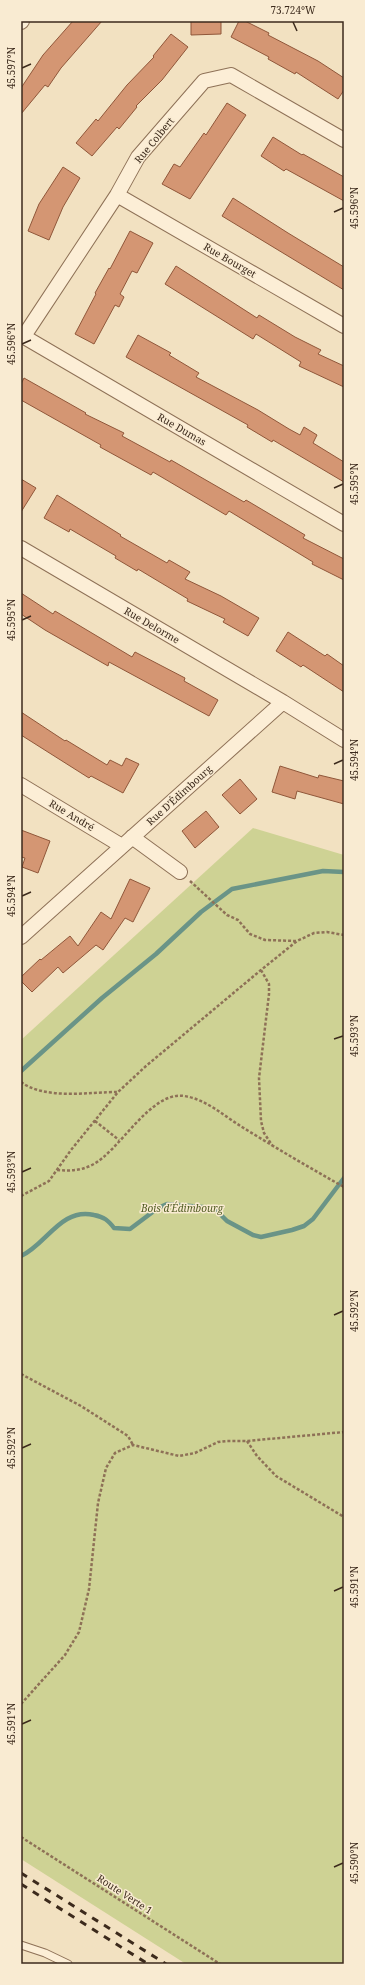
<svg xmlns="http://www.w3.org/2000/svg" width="365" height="1985" font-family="'Noto Serif',serif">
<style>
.green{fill:#ced294}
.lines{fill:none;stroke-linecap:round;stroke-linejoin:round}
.stream{stroke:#6a9487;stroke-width:4.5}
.building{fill:#d49673;stroke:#90573a}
.service-casing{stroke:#8e7157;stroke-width:9}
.minor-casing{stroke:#8e7157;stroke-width:16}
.path{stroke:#8e7157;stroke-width:2.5;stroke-dasharray:3 2;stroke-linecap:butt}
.service{stroke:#fceed6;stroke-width:7}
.minor{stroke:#fceed6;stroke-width:14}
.rail{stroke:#3c2a1c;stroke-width:3;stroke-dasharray:7 7;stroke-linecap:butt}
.ticks{fill:none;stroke:#3c2a1c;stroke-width:1.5}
.labels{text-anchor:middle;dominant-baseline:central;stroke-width:3;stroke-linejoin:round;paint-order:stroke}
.street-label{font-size:10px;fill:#3c2a1c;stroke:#f9ebd2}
.park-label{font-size:10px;font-style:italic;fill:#505b21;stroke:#f9ebd2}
.neatline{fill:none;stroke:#3c2a1c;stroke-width:1.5}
.ticks-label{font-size:10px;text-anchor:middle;fill:#3c2a1c}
</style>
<rect width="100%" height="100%" fill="#f2e1c1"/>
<!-- green -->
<path class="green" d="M253,828L344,855V1964H186L21,1859V1040Z"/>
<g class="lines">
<!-- stream -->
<path class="stream" d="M21,1071L102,998L156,954L201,912L232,889L323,871L344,872
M21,1256C46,1245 61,1207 94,1215C104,1217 108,1220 114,1228L130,1229L158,1208L167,1204L214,1208L227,1221L253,1235L261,1237L292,1230L304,1226L313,1219L344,1178"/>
</g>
<!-- building -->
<path class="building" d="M73,21H102L61,68L48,87L45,85L21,114V88L43,55Z
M191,21H221V34L191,35Z
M239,21H245L269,33L268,35L318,61L344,78V90L338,99L296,72L295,74L268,59L269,57L231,37Z
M171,34L188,47L162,80L136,106L137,107L119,129L117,127L92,156L76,143L96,119L98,121L127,85L154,57L153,56Z
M227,103L246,115L190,199L162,184L174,164L180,167L204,133L206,135Z
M273,137L302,155L303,154L344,177V201L286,169L284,171L261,156Z
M63,167L80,178L63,207L49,240L28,231L39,204Z
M233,198L288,233L344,267V290L222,216Z
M130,231L153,243L137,273L132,271L120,294L124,297L119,307L115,305L94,344L75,334L96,294L95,293L109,268L110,269Z
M176,266L257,318L259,315L295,337L321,350L318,354L344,366V387L299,366L301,362L256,334L253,339L165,284Z
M138,335L171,353L169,355L199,373L196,377L258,410L289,429L300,435L304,427L317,435L313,443L344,462V482L273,440L272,442L247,427L248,425L126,357Z
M24,378L86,413L85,414L124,433L122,436L170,462L171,460L244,502L246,500L305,535L303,538L344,559V580L312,564L313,562L229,511L226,515L153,472L151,475L100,447L101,445L21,400V384Z
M21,479L36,488L21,512Z
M57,495L121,535L120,536L167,563L169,560L190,572L185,579L221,596L259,618L248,636L223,622L225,619L187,601L188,599L138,569L137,571L115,558L116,556L70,529L69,532L44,518Z
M21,593L53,614L55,611L132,657L135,652L185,678L184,681L218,700L209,716L109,662L108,666L45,630L21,614Z
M288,632L325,656L327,654L344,666V692L303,665L301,667L276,651Z
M21,712L65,741L66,740L107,765L110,760L122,766L126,758L139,764L123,793L91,776L89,778L21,735Z
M280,766L318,778L319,775L344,781V804L297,791L295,799L272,792Z
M240,779L257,799L240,814L222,795Z
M206,811L219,827L195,848L182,831Z
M21,830L50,841L38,873L22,867L25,858L21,857Z
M130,879L150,888L133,922L125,918L103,950L96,945L63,973L58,967L32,992L21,981V977L40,959L41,960L70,936L78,946L101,912L111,919Z"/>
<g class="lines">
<!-- service casing -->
<g class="service-casing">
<path id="service" d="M21,1945L45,1953L68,1964"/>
</g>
<!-- minor casing -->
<g class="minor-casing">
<path id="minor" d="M21,22L22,21
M117,195L344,326
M21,335L344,524
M24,336L117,195L138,157L204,81L231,75L344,140
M21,548L283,702L344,740
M21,785L122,846
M132,837L180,872
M21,937L283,702"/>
</g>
<!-- path -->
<path class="path" d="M190,881L227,915L238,920L250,934L265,940L296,941
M261,970L269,984V994L259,1078L261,1121L264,1133L272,1145
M21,1082C45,1100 90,1092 118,1092
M95,1121L119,1140
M57,1170C70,1171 80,1171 92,1165C120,1151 150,1091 184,1096C206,1099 224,1116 242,1127C276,1148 310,1168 344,1187
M21,1196L49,1181L71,1150L118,1092L146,1066L261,970L297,941L314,933L327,932L344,935
M21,1374L81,1406L128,1436L133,1445
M247,1441L257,1456L276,1476L344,1517
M21,1704L65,1655L79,1632L89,1589L98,1503L106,1468L115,1453L133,1445L179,1456L195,1453L218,1442L227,1441H247L344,1432
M21,1837L220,1964"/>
<!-- service -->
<use href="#service" class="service"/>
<!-- minor -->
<use href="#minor" class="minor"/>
<!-- rail -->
<path class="rail" d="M21,1873L166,1964
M21,1884L148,1964"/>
</g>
<!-- ticks -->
<path class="ticks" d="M293,22L297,31M22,68L31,64M334,212L343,208M22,344L31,340M334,488L343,484M22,620L31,616M334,764L343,760M22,896L31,892M334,1039L343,1036M22,1172L31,1168M334,1315L343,1311M22,1448L31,1444M334,1591L343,1587M22,1724L31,1720M334,1867L343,1863"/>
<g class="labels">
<!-- street labels -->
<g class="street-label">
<text transform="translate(154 140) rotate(-51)">Rue Colbert</text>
<text transform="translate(230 260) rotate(30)">Rue Bourget</text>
<text transform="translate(182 429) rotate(30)">Rue Dumas</text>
<text transform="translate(152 625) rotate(30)">Rue Delorme</text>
<text transform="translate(179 795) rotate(-42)">Rue D'Édimbourg</text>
<text transform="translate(72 815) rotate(31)">Rue André</text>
<text transform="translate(125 1894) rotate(33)">Route Verte 1</text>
</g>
<!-- park labels -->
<g class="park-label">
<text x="182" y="1208">Bois d'Édimbourg</text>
</g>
</g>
<!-- border -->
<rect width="365" height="1985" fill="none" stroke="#f9ebd2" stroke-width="44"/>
<rect x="22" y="22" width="321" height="1941" class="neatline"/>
<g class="ticks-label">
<text x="293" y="14">73.724°W</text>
<text transform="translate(11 68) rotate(-90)" y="4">45.597°N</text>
<text transform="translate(354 208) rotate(-90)" y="4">45.596°N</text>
<text transform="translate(11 344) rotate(-90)" y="4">45.596°N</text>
<text transform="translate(354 484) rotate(-90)" y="4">45.595°N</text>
<text transform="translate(11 620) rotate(-90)" y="4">45.595°N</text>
<text transform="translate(354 760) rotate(-90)" y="4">45.594°N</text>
<text transform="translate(11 896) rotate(-90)" y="4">45.594°N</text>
<text transform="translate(354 1036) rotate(-90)" y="4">45.593°N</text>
<text transform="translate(11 1172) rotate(-90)" y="4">45.593°N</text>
<text transform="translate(354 1311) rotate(-90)" y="4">45.592°N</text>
<text transform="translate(11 1448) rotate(-90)" y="4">45.592°N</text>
<text transform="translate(354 1587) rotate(-90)" y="4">45.591°N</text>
<text transform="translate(11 1724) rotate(-90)" y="4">45.591°N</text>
<text transform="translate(354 1863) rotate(-90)" y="4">45.590°N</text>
</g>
</svg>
